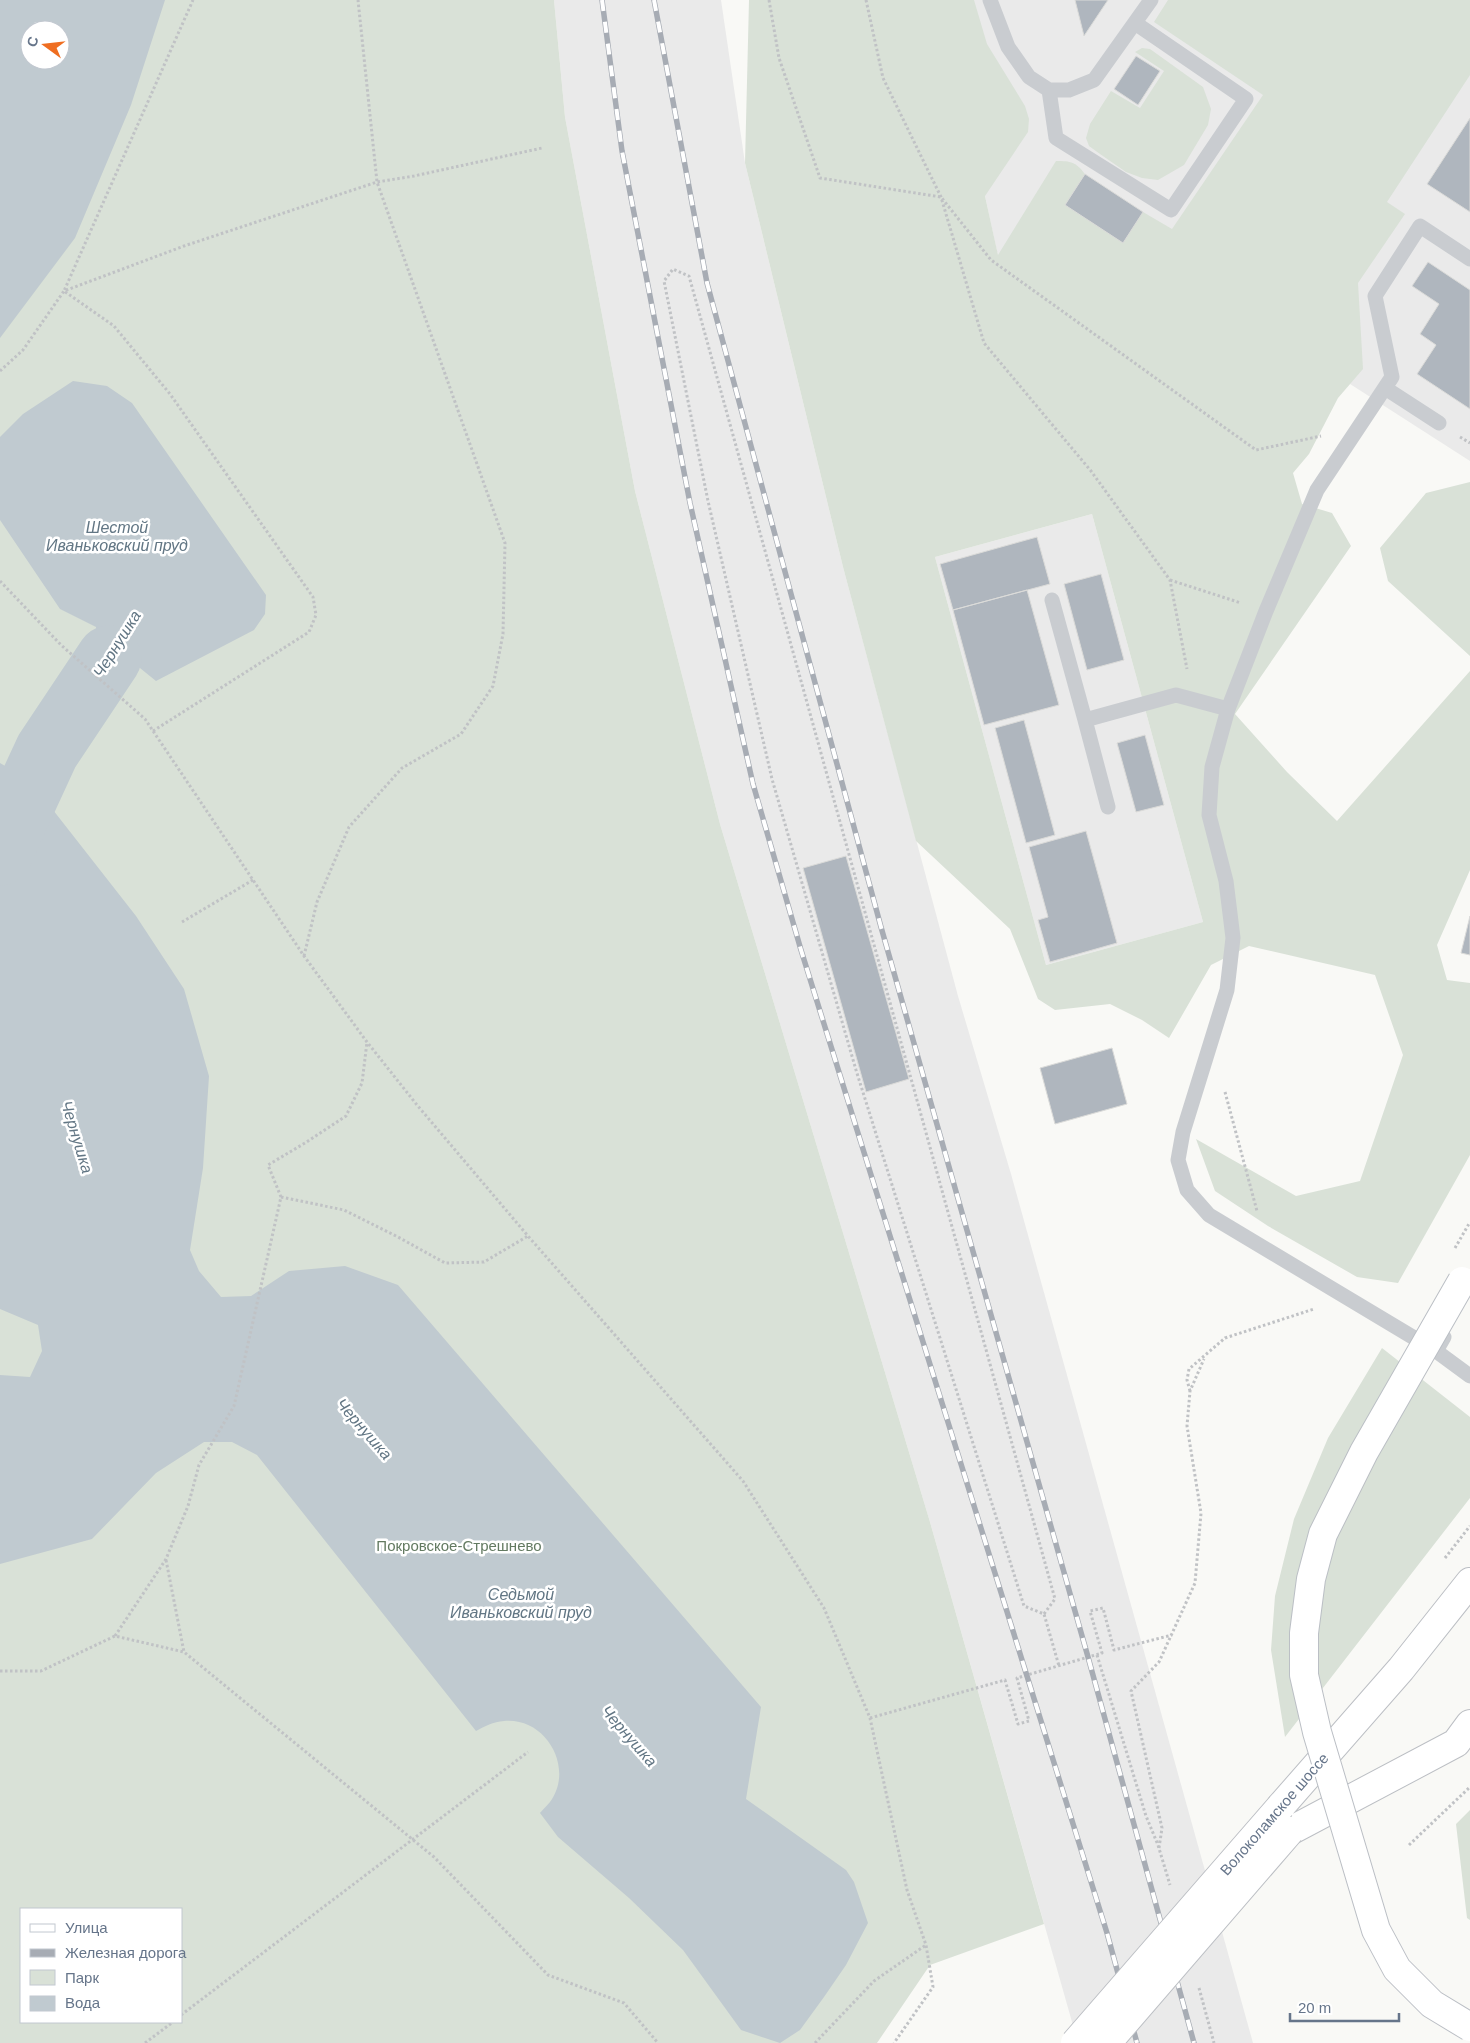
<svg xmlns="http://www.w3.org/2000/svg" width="1470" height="2043" font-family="Arial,sans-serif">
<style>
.built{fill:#eaeaea}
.green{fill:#d9e1d7;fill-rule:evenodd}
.water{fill:#c0cad0;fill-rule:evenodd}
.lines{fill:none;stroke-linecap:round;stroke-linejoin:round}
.river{stroke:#c0cad0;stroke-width:65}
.building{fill:#afb6be;stroke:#dbdbd9}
.primary-casing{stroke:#bcbfc4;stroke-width:30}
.path{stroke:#c0c2c5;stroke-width:3;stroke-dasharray:2.5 2.5;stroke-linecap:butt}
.lane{stroke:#c9ccd0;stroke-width:15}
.primary{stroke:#fff;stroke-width:28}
.rail-casing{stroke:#a7acb4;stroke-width:5.5}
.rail{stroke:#fff;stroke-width:4;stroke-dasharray:11;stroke-linecap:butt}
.secondary-bridge-casing{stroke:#bbbfc5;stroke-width:30;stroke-linecap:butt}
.primary-bridge-casing{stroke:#bcbfc4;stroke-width:30;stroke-linecap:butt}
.secondary-bridge{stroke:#fff;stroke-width:28}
.primary-bridge{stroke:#fff;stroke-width:28}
.labels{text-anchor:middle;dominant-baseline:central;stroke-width:5;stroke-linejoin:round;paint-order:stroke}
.park-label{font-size:15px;fill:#637a61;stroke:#fff}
.street-label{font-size:15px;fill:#66758a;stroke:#fff}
.water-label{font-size:16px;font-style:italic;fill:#627684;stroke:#fff}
</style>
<rect width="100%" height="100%" fill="#f9f9f6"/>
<!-- built -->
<path class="built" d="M554,0H721L745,163L843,567L958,996L1011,1174L1253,2043H1078L930,1522L720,824L635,491L565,117Z
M906,0H1470V461L1308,357L998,256L985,196Z
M1092,514L1203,922L1046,965L935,557Z"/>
<!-- green -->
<path class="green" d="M0,0H554L565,117L635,491L720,824L930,1522L1044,1924L930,1965L877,2043H0ZM30,30H60V60H30ZM21,1909H181V2022H21Z
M749,0H974L987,44L1025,106L1029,119L1028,132L985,196L998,255L1056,161C1071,161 1076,162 1085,174L1065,205L1123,243L1143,212L1172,229L1263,95L1154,22L1168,0H1470V75L1387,202L1405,214L1358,283L1363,369L1338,398L1309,454L1293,473L1302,504L1332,513L1351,546L1235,714L1287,772L1337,821L1470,671V870L1437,945L1447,980L1470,983V1155L1398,1283L1357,1277L1268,1226L1215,1191L1196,1139L1296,1196L1360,1181L1403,1055L1375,975L1249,946L1211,965L1169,1038L1142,1020L1110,1004L1055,1010L1038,999L1010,929L916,841L843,567L745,163ZM1092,514L1203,922L1046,965L935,557Z
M1142,48L1150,49L1203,87L1211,109L1208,125L1184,165L1158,180L1142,178L1126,172L1100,154L1089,146L1086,138L1090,124L1111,91L1140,108L1164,71L1135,52Z
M1470,482V656L1388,581L1380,548L1426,493Z
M1382,1348L1470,1417V1498L1285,1737L1271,1650L1275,1596L1294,1519L1328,1438Z
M1470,1810V1920L1467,1918L1456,1824Z"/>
<!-- water -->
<path class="water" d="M0,0H165L131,105L75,238L0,338ZM30,30H60V60H30Z
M73,381L107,386L132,403L266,595L265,614L254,630L156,681L135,664L116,670L79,720L59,734L65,710L97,645L96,627L60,609L0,520V437L23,414Z
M47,751L46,801L136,916L184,989L209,1076L203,1168L190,1250L199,1271L221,1297L251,1296L289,1271L345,1266L398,1285L761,1707L746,1799L846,1870L854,1882L868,1923L846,1965L824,1997L800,2030L780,2043L741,2030L683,1950L629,1898L558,1837L540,1813C543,1809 547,1806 550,1802C575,1768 546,1717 504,1721C493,1722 485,1726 476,1731L257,1455L232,1442H204L156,1473L92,1539L0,1564V1375L30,1377L42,1351L38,1325L0,1309V763L12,770Z"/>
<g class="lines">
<!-- river -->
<path class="river" d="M0,853L47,751L109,658"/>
</g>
<!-- building -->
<path class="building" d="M1075,0H1108L1084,36Z
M1136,56L1160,71L1138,105L1114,89Z
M1470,118V212L1427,184Z
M1085,174L1143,212L1123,243L1065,205Z
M1428,262L1470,290V409L1417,374L1436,345L1420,334L1439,304L1412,286Z
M1037,537L1050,584L953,610L940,564Z
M1101,574L1124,660L1087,670L1064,584Z
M1027,590L1059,705L984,725L953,610Z
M1024,720L1055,835L1026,843L995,728Z
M1145,735L1164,805L1136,812L1117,743Z
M1086,831L1117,943L1050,962L1038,920L1048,917L1029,847Z
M846,856L909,1079L866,1092L803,868Z
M1470,916V955L1461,953Z
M1112,1048L1127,1104L1055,1124L1040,1068Z"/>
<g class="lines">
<!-- primary casing -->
<g class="primary-casing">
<path id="primary" d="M1281,1806L1401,1669L1470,1582
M1290,1831L1456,1743L1470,1724"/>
</g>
<!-- path -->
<path class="path" d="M769,0L779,58L820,178L941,197L991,260L1256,450L1321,436
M866,0L883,78L941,197L984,343L1091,471L1170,580L1187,669
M0,371L23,350L64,291L184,246L377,182L414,176L542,148
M1460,437L1470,443
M1170,580L1241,603
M0,581L61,645L145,719L304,956L367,1042L417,1105L528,1236L743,1481L824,1608L870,1718L907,1890L926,1945L933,1987L894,2043
M153,731L309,632L316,615L313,597L170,394L114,326L64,291L193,0
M182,922L253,880
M304,956L317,902L349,827L402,768L461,734L493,686L503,634L505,543L377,182L358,0
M1225,1092L1257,1211
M281,1197L344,1210L398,1237L445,1263L484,1262L528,1236
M1455,1248L1470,1222
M1190,1391L1187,1380L1189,1369L1225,1338L1314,1309
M1445,1558L1470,1526
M166,1560L184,1652
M1044,1614L1055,1599L689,276L673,269L664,281L708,501L772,779L856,1070L1024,1606L1044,1614L1059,1666
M115,1636L166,1559L188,1506L199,1465L234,1406L281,1197L268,1165L305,1143L346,1116L362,1083L367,1042
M1097,1655L1146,1816L1158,1845L1170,1885
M0,1671H41L115,1636L184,1652L434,1857L548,1975L624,2003L658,2043
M870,1718L1005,1680L1018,1724L1029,1721L1017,1678L1102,1653L1090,1611L1103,1608L1114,1650L1172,1635
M1409,1845L1470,1787
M1159,1848L1162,1828L1131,1691L1159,1662L1195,1583L1201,1513L1187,1426L1190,1391L1204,1359
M1199,1988L1214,2043
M181,2015L528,1752
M145,2043L173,2022
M815,2043L874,1981L926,1945"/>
<!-- lane -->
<path class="lane" d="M990,0L1008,47L1029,77L1049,90H1069L1094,80L1151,0
M1049,90L1056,138L1171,210L1246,99L1135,23
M1385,388L1439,423
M1052,600L1085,720
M1108,807L1085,720L1176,695L1228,709
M1444,1337L1436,1351L1470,1376
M1431,1348L1209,1215L1187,1190L1178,1160L1183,1132L1227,990L1233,938L1226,881L1209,815L1212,767L1228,709L1266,611L1317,490L1392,377L1375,296L1420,226L1470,259"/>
<!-- primary -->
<use href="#primary" class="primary"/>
<!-- rail casing -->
<g class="rail-casing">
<path id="rail" d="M602,0L622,151L690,503L753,784L801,950L1107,1933L1137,2043
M654,0L707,283L881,927L1088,1657L1194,2043"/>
</g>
<!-- rail -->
<use href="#rail" class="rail"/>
<!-- secondary-bridge casing -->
<g class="secondary-bridge-casing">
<path id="secondary-bridge" d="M1462,1281L1364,1452L1323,1534L1311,1579L1304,1633V1675L1317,1732L1376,1930L1397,1969L1432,2004L1470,2027"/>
</g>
<!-- primary-bridge casing -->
<g class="primary-bridge-casing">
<path id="primary-bridge" d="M1075,2043L1281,1806
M1107,2043L1290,1831"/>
</g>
<!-- secondary-bridge -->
<use href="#secondary-bridge" class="secondary-bridge"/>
<!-- primary-bridge -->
<use href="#primary-bridge" class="primary-bridge"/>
</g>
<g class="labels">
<!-- park labels -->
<g class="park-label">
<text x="459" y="1545">Покровское-Стрешнево</text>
</g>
<!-- street labels -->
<g class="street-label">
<text transform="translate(1274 1814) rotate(-49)">Волоколамское шоссе</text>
</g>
<!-- water labels -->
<g class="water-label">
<text x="117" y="527">Шестой<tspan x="117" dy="18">Иваньковский пруд</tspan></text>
<text transform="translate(117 644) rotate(-58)">Чернушка</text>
<text transform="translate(77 1137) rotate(73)">Чернушка</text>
<text transform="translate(364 1429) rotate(49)">Чернушка</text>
<text x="521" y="1594">Седьмой<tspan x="521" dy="18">Иваньковский пруд</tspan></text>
<text transform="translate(629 1736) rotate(49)">Чернушка</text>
</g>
</g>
<!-- legend -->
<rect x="20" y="1908" width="162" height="115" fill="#ffffff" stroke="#c2c8d0"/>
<rect x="30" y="1924" width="25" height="8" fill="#ffffff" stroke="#c2c8d0"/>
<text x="65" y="1933" font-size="15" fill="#66758a">Улица</text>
<rect x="30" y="1949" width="25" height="8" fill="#a7acb4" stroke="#c2c8d0"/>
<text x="65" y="1958" font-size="15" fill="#66758a">Железная дорога</text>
<rect x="30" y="1970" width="25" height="15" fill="#d9e1d7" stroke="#c2c8d0"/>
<text x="65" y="1983" font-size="15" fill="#66758a">Парк</text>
<rect x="30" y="1996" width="25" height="15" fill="#c0cad0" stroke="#c2c8d0"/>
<text x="65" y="2008" font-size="15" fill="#66758a">Вода</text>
<!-- north arrow -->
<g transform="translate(45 45) rotate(285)"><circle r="24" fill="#ffffff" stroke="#c2c8d0"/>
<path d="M0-4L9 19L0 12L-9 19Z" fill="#ef6e21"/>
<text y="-8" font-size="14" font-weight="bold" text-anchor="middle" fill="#66758a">С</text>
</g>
<!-- scale -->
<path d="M1290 2013v8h109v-8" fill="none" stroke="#66758a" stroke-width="2.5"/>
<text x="1298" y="2013" font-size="15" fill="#66758a" stroke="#ffffff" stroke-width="4" paint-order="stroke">20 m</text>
</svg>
